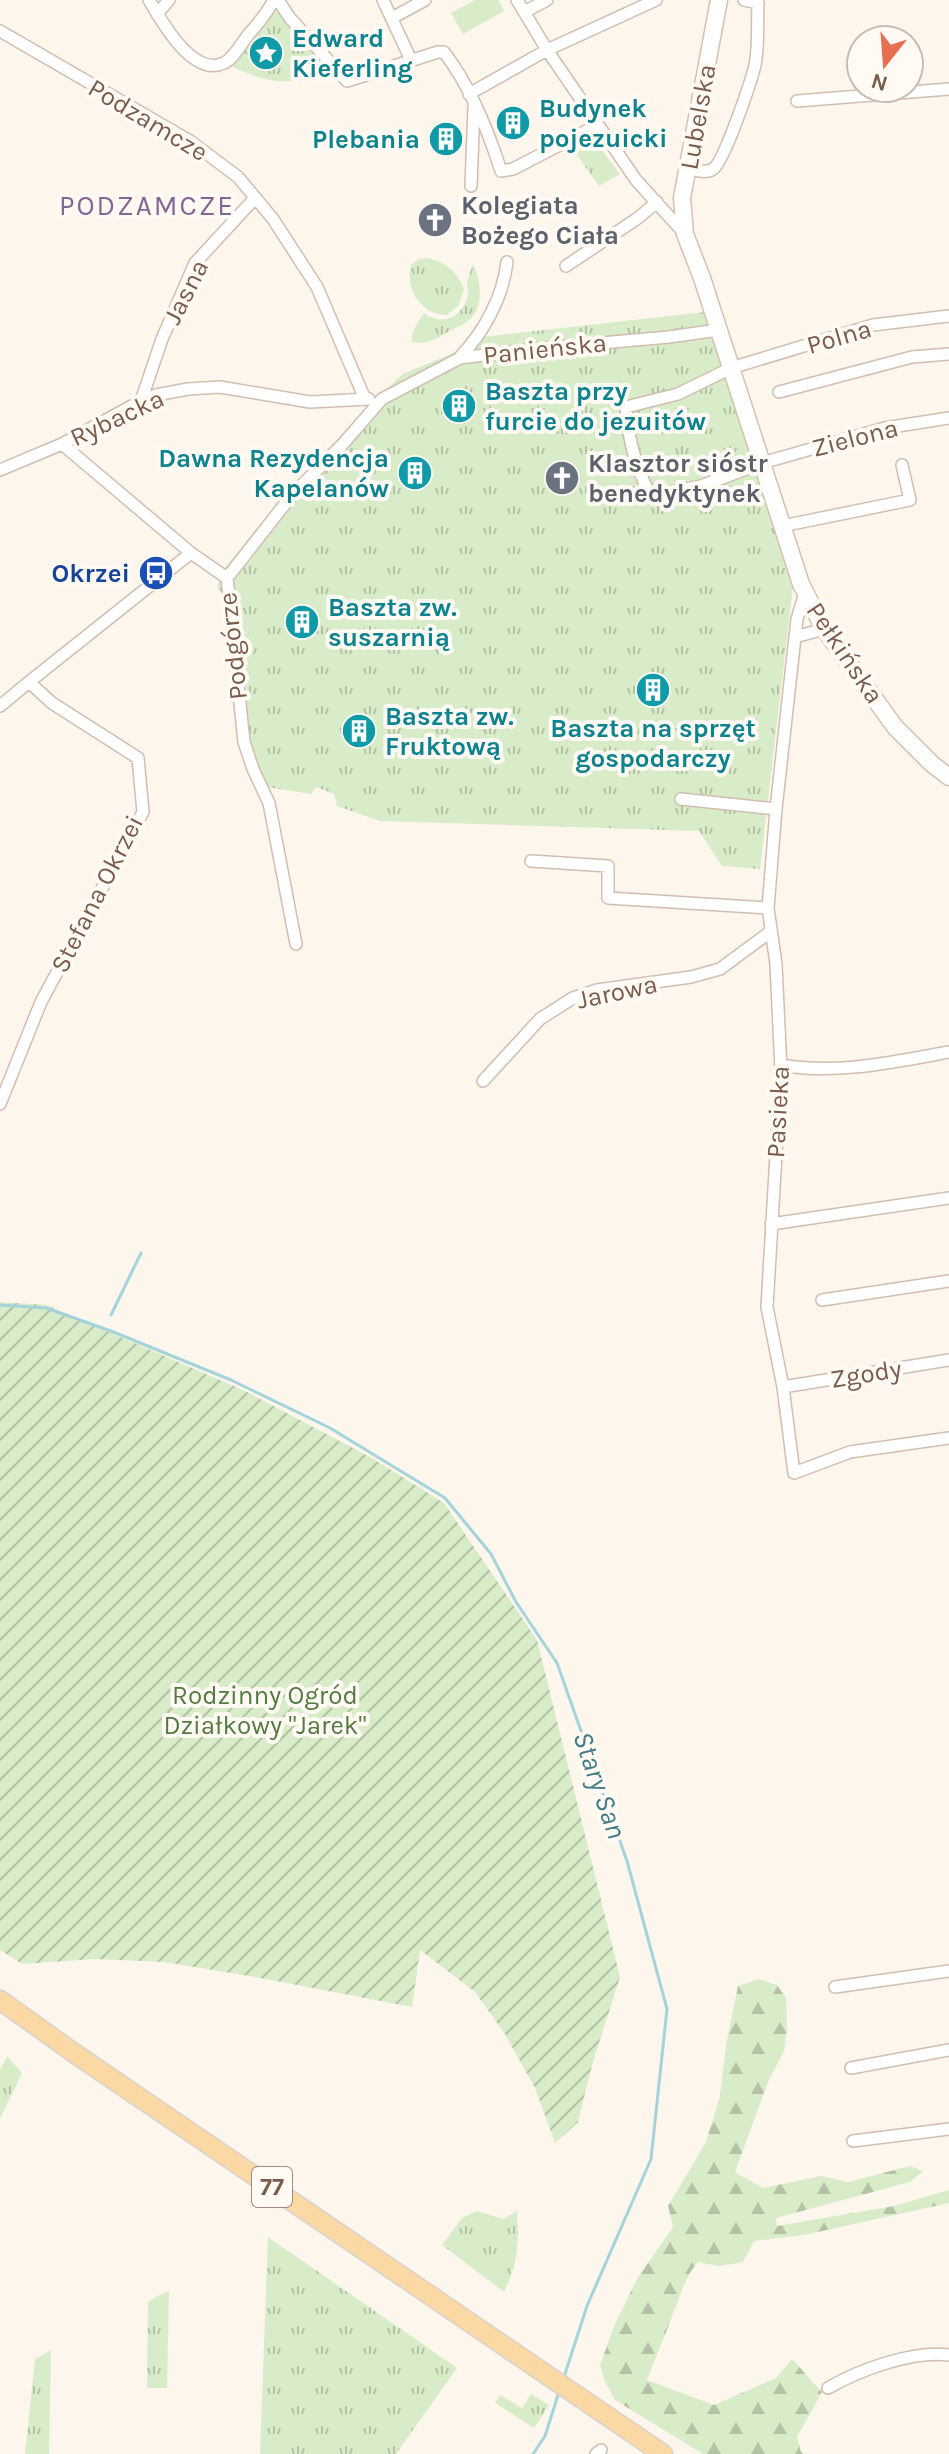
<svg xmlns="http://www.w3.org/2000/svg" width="949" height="2454" font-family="Karla,sans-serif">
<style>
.grass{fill:url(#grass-tufts)}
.forest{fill:url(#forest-firs)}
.garden{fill:url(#garden-furrows)}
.pitch{fill:#d8ecc9}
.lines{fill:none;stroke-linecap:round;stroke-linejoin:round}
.stream{stroke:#a5d3da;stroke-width:3}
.street-casing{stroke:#d1beb0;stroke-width:14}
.secondary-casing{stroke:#d6c0b0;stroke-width:19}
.primary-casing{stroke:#dad1cd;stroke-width:21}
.street{stroke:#fff;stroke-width:11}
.secondary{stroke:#fff;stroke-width:16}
.primary{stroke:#fbd9a5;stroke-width:18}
.labels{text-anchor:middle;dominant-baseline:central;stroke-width:8;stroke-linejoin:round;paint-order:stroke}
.shield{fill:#fffaf3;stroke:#a28b7f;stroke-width:2}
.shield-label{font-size:24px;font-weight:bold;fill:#7a5c4d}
.culture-label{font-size:26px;font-weight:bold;fill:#0d838f;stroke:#fffaf3;text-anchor:start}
.street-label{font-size:26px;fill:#7a5c4d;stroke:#fffaf3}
.worship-label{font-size:26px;font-weight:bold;fill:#5b616d;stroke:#fffaf3;text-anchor:start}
.transit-label{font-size:26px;font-weight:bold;fill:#164399;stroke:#fffaf3;text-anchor:end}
.park-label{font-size:26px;fill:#537a41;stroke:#fffaf3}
.neighbourhood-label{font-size:28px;letter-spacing:2px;fill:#846695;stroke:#fffaf3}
.water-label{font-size:28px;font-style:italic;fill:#437c86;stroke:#fffaf3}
</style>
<defs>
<pattern id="grass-tufts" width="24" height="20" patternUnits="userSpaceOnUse" patternTransform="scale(2)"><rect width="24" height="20" fill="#d8ecc9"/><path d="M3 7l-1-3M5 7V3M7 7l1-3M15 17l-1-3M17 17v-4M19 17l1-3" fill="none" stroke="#b4c2a5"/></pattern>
<pattern id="forest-firs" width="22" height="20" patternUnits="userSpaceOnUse" patternTransform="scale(2)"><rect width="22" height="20" fill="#d8ecc9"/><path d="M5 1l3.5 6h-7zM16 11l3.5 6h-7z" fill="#b4c2a5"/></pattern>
<pattern id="garden-furrows" width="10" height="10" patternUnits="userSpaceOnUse" patternTransform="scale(2)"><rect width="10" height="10" fill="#d8ecc9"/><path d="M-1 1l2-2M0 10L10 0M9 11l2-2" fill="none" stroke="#b4c2a5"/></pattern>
</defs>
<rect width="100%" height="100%" fill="#fdf6ec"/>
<!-- grass -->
<path class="grass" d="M276,11L280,14L334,73L330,76C285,83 273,86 231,66Z
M590,134L620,174L599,186L570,145Z
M427,258C446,262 456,271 464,288L459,305L447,315C421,315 405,289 411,265L419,259Z
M473,264C481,279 484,307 470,319C464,325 455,328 448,332C437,339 424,345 412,342C410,332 419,321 424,313C442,327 463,317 468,295C469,291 467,287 467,283C468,277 471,270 473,264Z
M705,312L793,586L760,869L722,866L699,831L380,821L337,806L334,794L316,787L311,794L255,785L228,634L223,595L217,586L226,566L278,503L366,408L403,374L458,351L473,338Z
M7,2056L22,2073L0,2119V2070Z
M477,2211L503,2219L517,2211C519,2243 518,2263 504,2292L442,2245L462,2218Z
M268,2237L457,2368L396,2454H260Z
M169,2290L167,2388H147L148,2302Z
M51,2350L49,2454H25L35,2359Z
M531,2394L549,2405L534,2428L495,2403L500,2395L522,2408Z"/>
<!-- forest -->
<path class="forest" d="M759,1979L777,1985L786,1998L787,2030L784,2051L768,2082L735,2172L763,2188L821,2176L848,2182L910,2166L923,2171L910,2182L776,2218L777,2226L894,2206L949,2190V2203L804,2235L754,2241L743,2262L719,2266L698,2262C684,2278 681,2295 673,2314C665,2336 655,2358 647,2380L714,2405L776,2378L792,2359L822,2392L797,2437L801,2452L804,2454H703L615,2400L605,2382L600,2365L615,2324L637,2279L673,2227L668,2206L706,2142L720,2096L726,2045L738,1986Z"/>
<!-- garden -->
<path class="garden" d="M0,1302L47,1305L243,1390L372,1458L444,1503L537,1640L620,1977L592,2065L578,2122L555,2143L535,2088L505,2034L475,1992L420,1950L412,2007L255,1977L164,1962L95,1959L22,1964L0,1950Z"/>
<!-- pitch -->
<path class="pitch" d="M475,0H498L504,11L463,34L451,13Z"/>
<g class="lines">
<!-- stream -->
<path class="stream" d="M0,1305L46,1308L111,1331L231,1380L330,1428L445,1498L491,1554L516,1602L557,1663L627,1861L667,2009L651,2159L587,2306L564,2377
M111,1315L141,1253
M533,2454L545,2436L559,2392"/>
<!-- street casing -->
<g class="street-casing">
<path id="street" d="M149,0C162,22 193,78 224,63C234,58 241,44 248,35C258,24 267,13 274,0
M278,0L290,18L347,81L438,52H444C470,86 488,130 501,171L513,169L598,125
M383,0L411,60
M517,0L547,50L636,180L685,234
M524,12L547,0
M157,14L169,0
M392,18L425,0
M0,31L190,141L238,177L273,219L317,287L365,399
M469,94L547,50L656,0
M797,101L949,89
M689,169C697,170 706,174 713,169C724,162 751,82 755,65C759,45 757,23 758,3L744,0
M471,186L474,107
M566,266L638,218L657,202
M949,316L873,325L731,368L678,394L626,407C628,438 636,469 651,496L701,486L762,463L885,428L949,418
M460,357C484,332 503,297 507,262
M779,392L912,357L949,354
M141,401L162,339L195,263L255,198
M62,444L191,553L227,578
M0,470L62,444L141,401L156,395L188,389L220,387L310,402L369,399
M782,526L910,500L902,465
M805,593L797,619L776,809L768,908L776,964L781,1070L767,1307L783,1387L794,1473L850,1452L949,1438
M795,637L824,629
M0,706L29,682
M681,799L776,809
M531,861L608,866V898L768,908
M296,944L269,803L253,769L244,742L227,578L292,495L342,445L382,399L460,358L544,348L669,337L718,330
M781,1065C836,1075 894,1062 949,1052
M483,1081L540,1019L573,998L597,990L691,977L720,969L770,932
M0,1104L41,1002L143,812L138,758L52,703L29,682L191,553
M771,1224L949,1198
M822,1300L949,1281
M783,1387L949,1360
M835,1987L949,1971
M851,2068L949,2050
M853,2141L949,2129
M828,2388C859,2370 913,2350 949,2355
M596,2454L601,2450"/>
</g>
<!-- secondary casing -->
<g class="secondary-casing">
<path id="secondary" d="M719,0L682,198L685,234L702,278L801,584L824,629L895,727L932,764L949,777"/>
</g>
<!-- primary casing -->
<g class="primary-casing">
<path id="primary" d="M0,2000L74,2053L663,2454"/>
</g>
<!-- street -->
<use href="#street" class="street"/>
<!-- secondary -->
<use href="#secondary" class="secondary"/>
<!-- primary -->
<use href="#primary" class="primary"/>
</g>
<!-- icons -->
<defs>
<g id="sight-disc" transform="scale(1.8)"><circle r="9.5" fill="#0f9aa8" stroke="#fffaf3"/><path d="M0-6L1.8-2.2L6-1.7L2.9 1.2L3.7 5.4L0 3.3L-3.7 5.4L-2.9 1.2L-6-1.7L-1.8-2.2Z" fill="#fff"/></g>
<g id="building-disc" transform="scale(1.8)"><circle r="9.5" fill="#0f9aa8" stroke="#fffaf3"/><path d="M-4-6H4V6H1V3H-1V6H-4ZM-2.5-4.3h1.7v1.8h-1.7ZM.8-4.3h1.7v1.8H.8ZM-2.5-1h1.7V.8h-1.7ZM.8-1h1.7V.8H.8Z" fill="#fff"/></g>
<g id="church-disc" transform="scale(1.8)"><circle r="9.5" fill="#6b7280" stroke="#fffaf3"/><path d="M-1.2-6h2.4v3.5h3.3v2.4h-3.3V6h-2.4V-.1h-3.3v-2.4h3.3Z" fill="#fff"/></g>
<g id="bus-disc" transform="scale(1.8)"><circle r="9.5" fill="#1a4fb4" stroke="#fffaf3"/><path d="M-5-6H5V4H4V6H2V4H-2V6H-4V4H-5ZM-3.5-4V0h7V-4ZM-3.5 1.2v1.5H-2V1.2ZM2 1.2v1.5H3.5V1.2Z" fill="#fff"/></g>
</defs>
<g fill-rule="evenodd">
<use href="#sight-disc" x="266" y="53"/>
<use href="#building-disc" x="513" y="123"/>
<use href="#building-disc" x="446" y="139"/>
<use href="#church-disc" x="435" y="220"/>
<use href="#building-disc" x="459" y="406"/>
<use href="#building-disc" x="415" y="473"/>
<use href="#church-disc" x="562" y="478"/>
<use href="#bus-disc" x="156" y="573"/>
<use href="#building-disc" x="302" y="622"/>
<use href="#building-disc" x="653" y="690"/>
<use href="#building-disc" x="359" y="731"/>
</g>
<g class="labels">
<!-- shield labels -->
<rect class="shield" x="252" y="2167" width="40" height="40" rx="6"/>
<g class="shield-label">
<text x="272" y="2187">77</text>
</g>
<!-- culture labels -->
<g class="culture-label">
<text x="292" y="38">Edward<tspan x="292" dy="30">Kieferling</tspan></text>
<text x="539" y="108">Budynek<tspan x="539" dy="30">pojezuicki</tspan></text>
<text x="420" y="139" text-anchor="end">Plebania</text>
<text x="485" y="391">Baszta przy<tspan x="485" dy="30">furcie do jezuitów</tspan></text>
<text x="389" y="458" text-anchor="end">Dawna Rezydencja<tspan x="389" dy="30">Kapelanów</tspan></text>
<text x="328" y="607">Baszta zw.<tspan x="328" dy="30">suszarnią</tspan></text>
<text x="385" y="716">Baszta zw.<tspan x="385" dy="30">Fruktową</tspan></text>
<text x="653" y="728" text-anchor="middle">Baszta na sprzęt<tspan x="653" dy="30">gospodarczy</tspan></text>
</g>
<!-- street labels -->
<g class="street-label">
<text transform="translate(698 117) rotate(-80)">Lubelska</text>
<text transform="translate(148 120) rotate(31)">Podzamcze</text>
<text transform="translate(186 292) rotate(-63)">Jasna</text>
<text transform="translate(839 337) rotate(-16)">Polna</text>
<text transform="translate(545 349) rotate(-6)">Panieńska</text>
<text transform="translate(117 418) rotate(-25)">Rybacka</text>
<text transform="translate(855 438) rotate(-14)">Zielona</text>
<text transform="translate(233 646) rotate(-96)">Podgórze</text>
<text transform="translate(845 653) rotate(56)">Pełkińska</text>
<text transform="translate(97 894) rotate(-63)">Stefana Okrzei</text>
<text transform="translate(617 992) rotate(-12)">Jarowa</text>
<text transform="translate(778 1112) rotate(-87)">Pasieka</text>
<text transform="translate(866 1374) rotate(-9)">Zgody</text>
</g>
<!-- worship labels -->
<g class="worship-label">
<text x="461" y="205">Kolegiata<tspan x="461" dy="30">Bożego Ciała</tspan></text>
<text x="588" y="463">Klasztor sióstr<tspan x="588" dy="30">benedyktynek</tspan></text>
</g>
<!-- transit labels -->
<g class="transit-label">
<text x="130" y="573">Okrzei</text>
</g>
<!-- park labels -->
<g class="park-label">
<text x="265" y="1695">Rodzinny Ogród<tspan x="265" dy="30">Działkowy "Jarek"</tspan></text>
</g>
<!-- neighbourhood labels -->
<g class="neighbourhood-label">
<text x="147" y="205">PODZAMCZE</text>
</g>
<!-- water labels -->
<g class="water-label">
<text transform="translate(600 1785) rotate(71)">Stary San</text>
</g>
</g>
<!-- north arrow -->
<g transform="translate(885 64) rotate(197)"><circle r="38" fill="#fffaf3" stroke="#cabbb1" stroke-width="2"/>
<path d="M0-6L14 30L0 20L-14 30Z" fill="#e76f51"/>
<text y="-12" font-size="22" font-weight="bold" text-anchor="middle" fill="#7a5c4d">N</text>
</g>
</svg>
